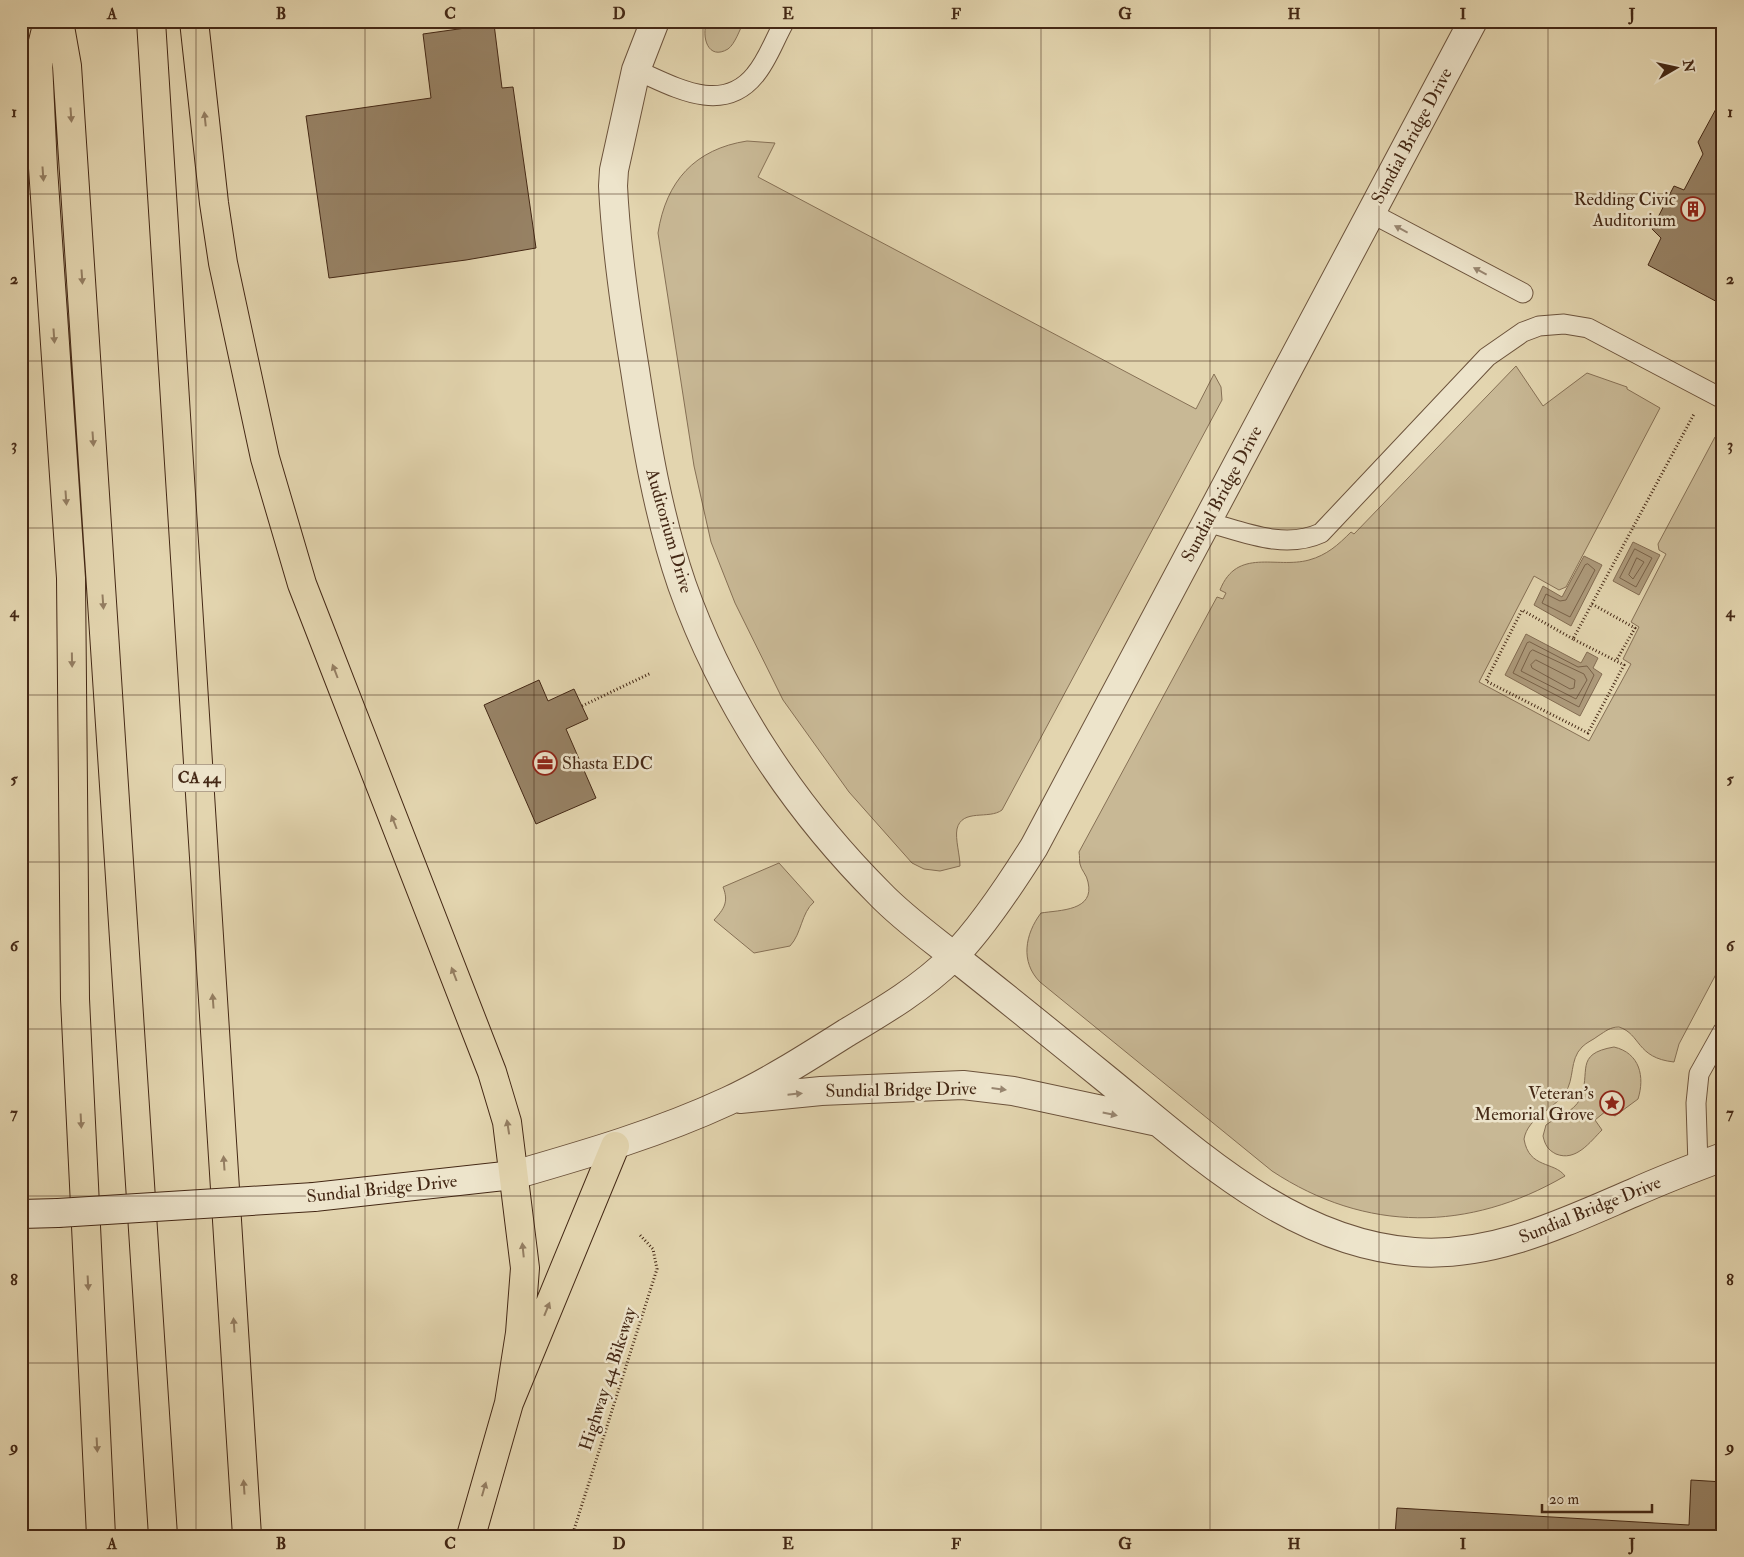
<svg xmlns="http://www.w3.org/2000/svg" width="1744" height="1557" font-family="'IM FELL Double Pica',serif">
<style>
.green{fill:#c8b895;stroke:#867055}
.water{fill:#ad9a7b;stroke:#836c52}
.lines{fill:none;stroke-linecap:round;stroke-linejoin:round}
.shore{stroke:#786148;stroke-width:1}
.building{fill:#978265;stroke:#442815}
.service-casing{stroke:#6c533c;stroke-width:21}
.minor-casing{stroke:#6c533c;stroke-width:30}
.secondary-casing{stroke:#442815;stroke-width:30}
.motorway-casing{stroke:#442815;stroke-width:30}
.path{stroke:#442815;stroke-width:3;stroke-dasharray:1 2.5;stroke-linecap:butt}
.service{stroke:#ede4cb;stroke-width:19}
.minor{stroke:#ede4cb;stroke-width:28}
.secondary{stroke:#ede4cb;stroke-width:28}
.motorway{stroke:#e3d5af;stroke-width:28}
.secondary-bridge-casing{stroke:#442815;stroke-width:30;stroke-linecap:butt}
.secondary-bridge{stroke:#ede4cb;stroke-width:28}
.oneway{fill:#947e62}
.oneway2{fill:#988670}
.grid{fill:none;stroke:#442815;stroke-width:1;stroke-opacity:0.55}
.labels{text-anchor:middle;dominant-baseline:central;stroke-width:5;stroke-linejoin:round;paint-order:stroke}
.shield{fill:#ede4cb;stroke:#77604c;stroke-width:1}
.shield-label{font-size:16px;font-weight:bold;fill:#442815}
.street-label{font-size:18px;fill:#442815;stroke:#ede4cb}
.poi-label{font-size:18px;fill:#442815;stroke:#ede4cb;text-anchor:end}
.neatline{fill:none;stroke:#442815;stroke-width:2}
.grid-label{font-size:16px;text-anchor:middle;font-weight:bold;fill:#442815}
</style>
<rect width="100%" height="100%" fill="#e3d5af"/>
<filter id="stains"><feTurbulence type="fractalNoise" baseFrequency=".004" numOctaves="4"/><feColorMatrix values="0 0 0 0 .2 0 0 0 0 .09 0 0 0 0 .02 0 0 0 .5 -.17"/></filter>
<radialGradient id="worn" r=".72"><stop offset=".6" stop-color="#630" stop-opacity="0"/><stop offset="1" stop-color="#630" stop-opacity=".3"/></radialGradient>
<!-- green -->
<path class="green" d="M707,21H744C740,29 735,44 728,49C708,61 701,37 707,21Z
M747,141L775,143L758,177L1196,409L1214,374L1221,387L1222,400L1002,810C989,820 962,808 957,829C955,839 960,855 960,866L940,871L924,869L912,863L849,792L783,700L735,603L711,542L694,466L658,233C666,181 695,149 747,141Z
M1516,366L1543,406L1587,373L1627,387V389L1660,408L1566,587L1559,590L1534,576L1479,682L1589,741L1631,664L1623,659L1639,627L1631,622L1666,554L1659,550L1658,544L1715,437L1723,441V961L1679,1044L1674,1062C1636,1058 1641,1034 1619,1027C1610,1027 1606,1031 1598,1036C1593,1040 1587,1042 1582,1047C1569,1060 1575,1079 1565,1093C1553,1110 1528,1117 1524,1139C1529,1169 1554,1161 1565,1176C1469,1232 1366,1233 1272,1171L1040,982C1020,962 1025,934 1041,913C1060,910 1095,911 1088,882C1087,875 1081,870 1080,864C1079,860 1080,857 1079,852L1217,597L1223,599L1226,593L1220,590C1237,547 1276,569 1309,560C1327,555 1338,545 1351,532L1354,534Z
M779,863L814,902C801,913 802,933 790,946L754,953L714,920C724,909 729,902 723,887Z
M1614,1047C1640,1053 1645,1077 1638,1099L1615,1116L1606,1111L1595,1120L1602,1130C1590,1142 1576,1162 1556,1154C1548,1150 1545,1145 1543,1136L1546,1125C1556,1117 1574,1112 1580,1099C1592,1072 1573,1054 1614,1047Z"/>
<!-- water -->
<path class="water" d="M1633,542L1660,555L1639,595L1613,581Z
M1584,556L1602,565L1571,626L1534,605L1543,586L1562,597Z
M1526,634L1581,663L1587,652L1598,658L1593,668L1602,674L1580,716L1505,675Z"/>
<g class="lines">
<!-- shore -->
<path class="shore" d="M1635,549L1652,558L1636,587L1620,578Z
M1637,558L1644,562L1633,579L1629,575Z
M1588,564L1595,570L1570,617L1542,603L1546,594L1560,601L1566,600L1585,565Z
M1530,642L1578,667L1587,666L1594,675L1579,707L1513,673L1527,643Z
M1533,650L1584,674L1587,680L1576,699L1521,671L1530,652Z
M1536,660L1575,680L1574,688L1570,689L1532,668L1531,665Z"/>
</g>
<!-- building -->
<path class="building" d="M494,24L502,88L513,87L536,248L466,260L329,278L306,116L431,98L423,34Z
M1723,96V305L1648,265L1661,238L1652,229L1674,186L1684,190L1703,154L1698,142Z
M539,680L548,701L574,689L588,719L566,729L596,798L536,824L484,705Z
M1691,1480L1723,1482V1536H1395L1397,1508L1689,1525Z"/>
<g class="lines">
<!-- service casing -->
<g class="service-casing">
<path id="service" d="M636,70C673,86 722,116 755,75C768,60 775,38 785,21
M1371,213L1523,293
M1207,522C1244,532 1284,550 1321,533L1487,357L1523,332L1539,326L1564,324L1588,328L1723,399
M1698,1166L1696,1103L1699,1074L1723,1031"/>
</g>
<!-- minor casing -->
<g class="minor-casing">
<path id="minor" d="M655,21L636,70L614,170L613,186C616,248 625,309 635,370C646,442 658,515 682,585C723,701 793,807 880,894C904,919 934,940 961,962C1009,1000 1057,1039 1105,1078C1196,1152 1291,1243 1414,1252C1492,1258 1563,1223 1633,1193C1662,1180 1693,1168 1723,1157
M740,1099L821,1091L963,1085L1013,1091L1158,1122
M514,1175C587,1154 659,1133 728,1101C769,1082 808,1057 846,1033C883,1011 922,988 953,957C982,928 1012,882 1034,847L1473,21"/>
</g>
<!-- secondary casing -->
<g class="secondary-casing">
<path id="secondary" d="M314,1197L514,1175
M21,1214L58,1213"/>
</g>
<!-- motorway casing -->
<g class="motorway-casing">
<path id="motorway" d="M48,21L38,62L43,168L71,578L75,999L101,1536
M59,21L67,66L163,1536
M151,21L247,1536
M194,21L214,203L223,263L265,458L302,584L492,1072L507,1122L525,1268L520,1333L509,1403
M471,1536L509,1403L615,1146"/>
</g>
<!-- path -->
<path class="path" d="M1592,604L1635,628L1616,661
M1573,639L1522,610L1486,681L1588,733L1624,665L1573,639L1694,414
M582,706L651,673
M572,1536L657,1269L653,1249L639,1234"/>
<!-- service -->
<use href="#service" class="service"/>
<!-- minor -->
<use href="#minor" class="minor"/>
<!-- secondary -->
<use href="#secondary" class="secondary"/>
<!-- motorway -->
<use href="#motorway" class="motorway"/>
<!-- secondary-bridge casing -->
<g class="secondary-bridge-casing">
<path id="secondary-bridge" d="M58,1213L314,1197"/>
</g>
<!-- secondary-bridge -->
<use href="#secondary-bridge" class="secondary-bridge"/>
</g>
<!-- one-way arrows -->
<defs><path id="oneway-solid" d="M-6-.8H1V-3.2L6.5 0L1 3.2V.8H-6Z" transform="scale(1.25)"/></defs>
<g class="oneway">
<use href="#oneway-solid" transform="translate(71 115) rotate(86)"/>
<use href="#oneway-solid" transform="translate(205 119) rotate(-96)"/>
<use href="#oneway-solid" transform="translate(43 174) rotate(86)"/>
<use href="#oneway-solid" transform="translate(82 277) rotate(86)"/>
<use href="#oneway-solid" transform="translate(54 336) rotate(86)"/>
<use href="#oneway-solid" transform="translate(93 439) rotate(86)"/>
<use href="#oneway-solid" transform="translate(66 498) rotate(86)"/>
<use href="#oneway-solid" transform="translate(103 602) rotate(86)"/>
<use href="#oneway-solid" transform="translate(72 660) rotate(89)"/>
<use href="#oneway-solid" transform="translate(335 671) rotate(-111)"/>
<use href="#oneway-solid" transform="translate(394 822) rotate(-111)"/>
<use href="#oneway-solid" transform="translate(454 974) rotate(-111)"/>
<use href="#oneway-solid" transform="translate(213 1001) rotate(-94)"/>
<use href="#oneway-solid" transform="translate(81 1121) rotate(87)"/>
<use href="#oneway-solid" transform="translate(508 1127) rotate(-99)"/>
<use href="#oneway-solid" transform="translate(224 1163) rotate(-94)"/>
<use href="#oneway-solid" transform="translate(523 1250) rotate(-96)"/>
<use href="#oneway-solid" transform="translate(88 1283) rotate(87)"/>
<use href="#oneway-solid" transform="translate(547 1309) rotate(-68)"/>
<use href="#oneway-solid" transform="translate(234 1325) rotate(-94)"/>
<use href="#oneway-solid" transform="translate(97 1445) rotate(87)"/>
<use href="#oneway-solid" transform="translate(244 1487) rotate(-94)"/>
<use href="#oneway-solid" transform="translate(484 1489) rotate(-74)"/>
</g>
<g class="oneway2">
<use href="#oneway-solid" transform="translate(1401 229) rotate(-152)"/>
<use href="#oneway-solid" transform="translate(1480 271) rotate(-152)"/>
<use href="#oneway-solid" transform="translate(999 1089) rotate(7)"/>
<use href="#oneway-solid" transform="translate(795 1094) rotate(-6)"/>
<use href="#oneway-solid" transform="translate(1110 1114) rotate(12)"/>
</g>
<!-- grid -->
<path class="grid" d="M196,21V1536M365,21V1536M534,21V1536M703,21V1536M872,21V1536M1041,21V1536M1210,21V1536M1379,21V1536M1548,21V1536M21,194H1723M21,361H1723M21,528H1723M21,695H1723M21,862H1723M21,1029H1723M21,1196H1723M21,1363H1723"/>
<!-- icons -->
<defs>
<g id="building-ring" transform="scale(1.25)"><circle r="9.5" fill="#ede4cb" stroke="#8f2418" stroke-width="1.5"/><path d="M-4-6H4V6H1V3H-1V6H-4ZM-2.5-4.3h1.7v1.8h-1.7ZM.8-4.3h1.7v1.8H.8ZM-2.5-1h1.7V.8h-1.7ZM.8-1h1.7V.8H.8Z" fill="#8f2418"/></g>
<g id="office-ring" transform="scale(1.25)"><circle r="9.5" fill="#ede4cb" stroke="#8f2418" stroke-width="1.5"/><path d="M-6-3h4V-5.5h4V-3h4V5H-6ZM-1-4.5V-3h2v-1.5ZM-6 0V1H6V0Z" fill="#8f2418"/></g>
<g id="sight-ring" transform="scale(1.25)"><circle r="9.5" fill="#ede4cb" stroke="#8f2418" stroke-width="1.5"/><path d="M0-6L1.8-2.2L6-1.7L2.9 1.2L3.7 5.4L0 3.3L-3.7 5.4L-2.9 1.2L-6-1.7L-1.8-2.2Z" fill="#8f2418"/></g>
</defs>
<g fill-rule="evenodd">
<use href="#building-ring" x="1693" y="209"/>
<use href="#office-ring" x="545" y="763"/>
<use href="#sight-ring" x="1612" y="1103"/>
</g>
<g class="labels">
<!-- shield labels -->
<rect class="shield" x="173" y="764.5" width="52" height="27" rx="4"/>
<g class="shield-label">
<text x="199" y="778">CA 44</text>
</g>
<!-- street labels -->
<g class="street-label">
<text transform="translate(1412 136) rotate(-62)">Sundial Bridge Drive</text>
<text transform="translate(1222 494) rotate(-62)">Sundial Bridge Drive</text>
<text transform="translate(669 531) rotate(74)">Auditorium Drive</text>
<text transform="translate(901 1090) rotate(-1)">Sundial Bridge Drive</text>
<text transform="translate(382 1189) rotate(-6)">Sundial Bridge Drive</text>
<text transform="translate(1590 1210) rotate(-22)">Sundial Bridge Drive</text>
<text transform="translate(608 1379) rotate(-72)">Highway 44 Bikeway</text>
</g>
<!-- poi labels -->
<g class="poi-label">
<text x="1676" y="199">Redding Civic<tspan x="1676" dy="21">Auditorium</tspan></text>
<text x="562" y="763" text-anchor="start">Shasta EDC</text>
<text x="1594" y="1093">Veteran's<tspan x="1594" dy="21">Memorial Grove</tspan></text>
</g>
</g>
<!-- margin -->
<rect width="1744" height="1557" fill="none" stroke="#e3d5af" stroke-width="55"/>
<!-- north arrow -->
<g transform="translate(1676 68) rotate(81)" stroke="#ede4cb" stroke-width="4" paint-order="stroke">
<path d="M0-4L9 19L0 12L-9 19Z" fill="#442815"/>
<text y="-8" font-size="14" font-weight="bold" text-anchor="middle" fill="#442815">N</text>
</g>
<!-- scale -->
<path d="M1542 1504v8h110v-8" fill="none" stroke="#442815" stroke-width="2.5"/>
<text x="1549" y="1504" font-size="15" fill="#442815" stroke="#ede4cb" stroke-width="4" paint-order="stroke">20 m</text>
<rect x="28" y="28" width="1688" height="1502" class="neatline"/>
<g class="grid-label">
<text x="112" y="19">A</text>
<text x="281" y="19">B</text>
<text x="450" y="19">C</text>
<text x="619" y="19">D</text>
<text x="788" y="19">E</text>
<text x="956" y="19">F</text>
<text x="1125" y="19">G</text>
<text x="1294" y="19">H</text>
<text x="1463" y="19">I</text>
<text x="1632" y="19">J</text>
<text x="14" y="117">1</text>
<text x="1730" y="117">1</text>
<text x="14" y="284">2</text>
<text x="1730" y="284">2</text>
<text x="14" y="450">3</text>
<text x="1730" y="450">3</text>
<text x="14" y="617">4</text>
<text x="1730" y="617">4</text>
<text x="14" y="784">5</text>
<text x="1730" y="784">5</text>
<text x="14" y="951">6</text>
<text x="1730" y="951">6</text>
<text x="14" y="1118">7</text>
<text x="1730" y="1118">7</text>
<text x="14" y="1285">8</text>
<text x="1730" y="1285">8</text>
<text x="14" y="1452">9</text>
<text x="1730" y="1452">9</text>
<text x="112" y="1549">A</text>
<text x="281" y="1549">B</text>
<text x="450" y="1549">C</text>
<text x="619" y="1549">D</text>
<text x="788" y="1549">E</text>
<text x="956" y="1549">F</text>
<text x="1125" y="1549">G</text>
<text x="1294" y="1549">H</text>
<text x="1463" y="1549">I</text>
<text x="1632" y="1549">J</text>
</g>
<rect width="100%" height="100%" filter="url(#stains)"/>
<rect width="100%" height="100%" fill="url(#worn)"/>
</svg>
